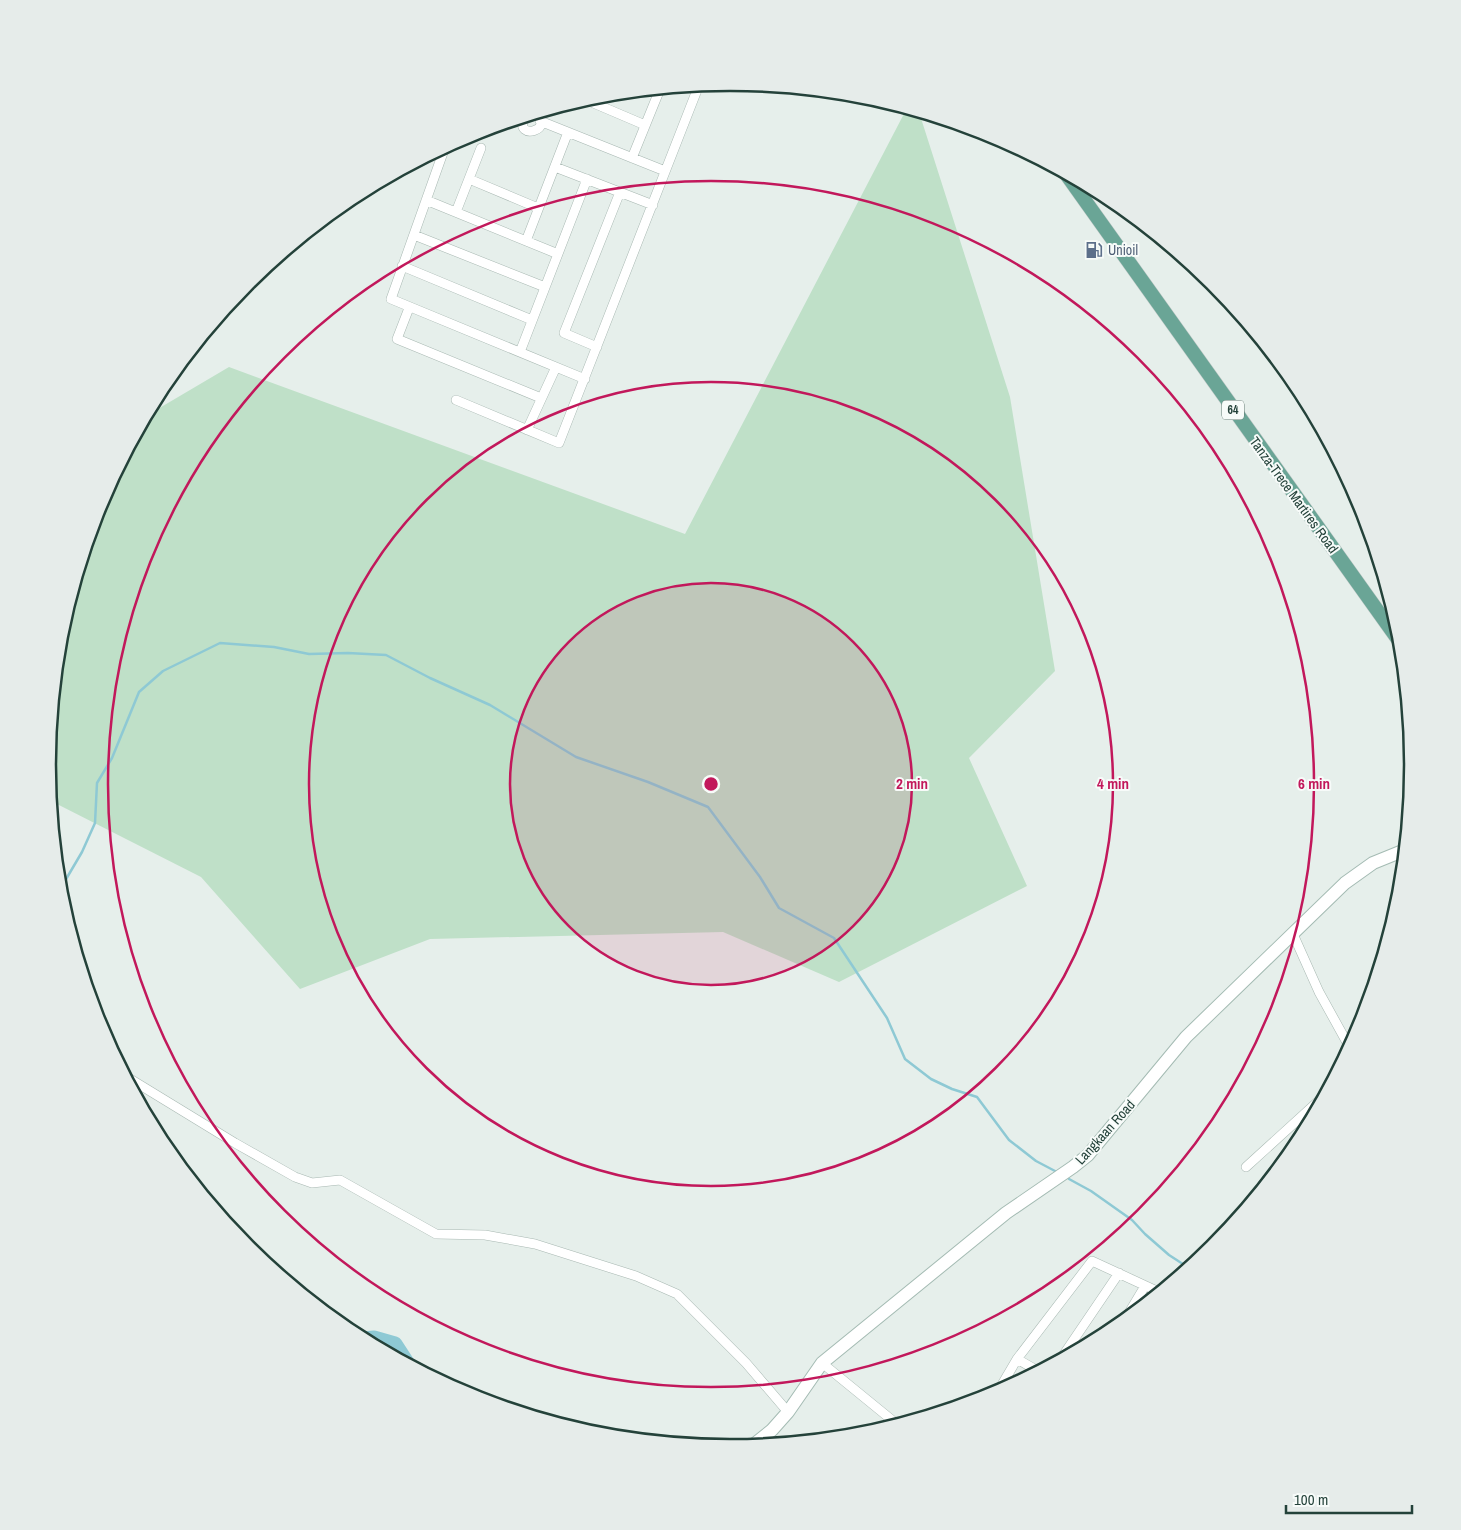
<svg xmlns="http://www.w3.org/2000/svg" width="1461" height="1530" font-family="'Archivo Narrow',sans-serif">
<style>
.green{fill:#bfe0c8}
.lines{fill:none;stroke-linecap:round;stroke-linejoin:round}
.stream{stroke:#8ec9d4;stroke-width:2.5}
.river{stroke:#8ec9d4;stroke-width:15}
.street-casing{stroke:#a8b8b2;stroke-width:10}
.secondary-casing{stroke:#a4bbb3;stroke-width:14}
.primary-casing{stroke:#c2cac8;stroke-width:15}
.street{stroke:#fff;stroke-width:9}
.secondary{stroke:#fff;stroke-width:12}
.primary{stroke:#6aa596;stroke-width:14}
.ring{fill:none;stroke:#c2185b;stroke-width:2.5}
.labels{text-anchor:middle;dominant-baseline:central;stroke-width:4;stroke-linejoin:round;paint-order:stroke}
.shield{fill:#f7fbf9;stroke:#637a73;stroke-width:1}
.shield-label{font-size:12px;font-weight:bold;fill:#24423a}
.service-label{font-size:14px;fill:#4e5e75;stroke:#f7fbf9;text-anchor:start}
.street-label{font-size:14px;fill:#24423a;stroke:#f7fbf9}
.rim{fill:none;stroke:#24423a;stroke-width:2.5}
.centre{fill:#c2185b;stroke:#f7fbf9;stroke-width:2.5}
.ring-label{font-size:15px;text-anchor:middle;font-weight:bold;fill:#c2185b;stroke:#f7fbf9;stroke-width:4;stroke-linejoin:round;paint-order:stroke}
</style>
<rect width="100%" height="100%" fill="#e6efeb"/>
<!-- green -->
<path class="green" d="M907,108L919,112L1010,397L1055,671L969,758L1027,886L839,982L723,932L430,939L300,989L201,877L51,801L48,765L61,631L100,503L148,413H151L229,367L685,534Z"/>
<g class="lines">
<!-- stream -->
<path class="stream" d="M60,888L62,886L82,852L95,823L97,783L112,758L139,692L163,671L220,643L274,647L309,654L348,653L386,655L430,678L490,705L576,757L648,782L708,807L760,877L779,908L834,938L887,1018L905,1059L931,1079L952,1089L977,1097L1009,1140L1036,1161L1055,1171
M1069,1179L1091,1191L1132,1220L1145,1234L1169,1255L1189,1268"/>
<!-- river -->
<path class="river" d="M362,1339L374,1338L395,1344L408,1364"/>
<!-- street casing -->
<g class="street-casing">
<path id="street" d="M584,99L645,125
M524,117C514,143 558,128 534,114
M540,121L665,171
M445,147L391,299L585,379
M632,158L660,89
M555,167L653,205
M469,179L538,208
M426,200L558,254
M456,212L481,148
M414,235L545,287
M526,241L568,132
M402,266L532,320
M409,308L397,339L541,398
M597,347L564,333L620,192
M520,352L587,179
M456,400L559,443L699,85
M527,430L556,367
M1293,934L1319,992L1350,1048
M127,1077L235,1143L295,1177L312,1183L340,1180L436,1234L485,1235L535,1244L636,1276L677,1294L746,1363L788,1412
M1246,1167L1324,1096
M1124,1321L1145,1286
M1017,1359L1038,1371
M1060,1360L1119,1273
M822,1363L898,1425
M997,1393L1017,1359L1092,1261L1159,1292"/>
</g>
<!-- secondary casing -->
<g class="secondary-casing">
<path id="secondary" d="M752,1446L772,1430L788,1412L822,1363L1006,1213L1073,1167L1088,1155L1186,1037L1345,883L1373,863L1405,850"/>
</g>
<!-- primary casing -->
<g class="primary-casing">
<path id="primary" d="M1066,174L1402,645"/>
</g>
<!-- street -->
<use href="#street" class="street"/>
<!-- secondary -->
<use href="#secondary" class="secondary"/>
<!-- primary -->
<use href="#primary" class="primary"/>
</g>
<!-- distance rings -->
<circle cx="711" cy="784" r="201" fill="#c2185b" fill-opacity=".12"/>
<g class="ring">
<circle cx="711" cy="784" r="201"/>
<circle cx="711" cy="784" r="402"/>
<circle cx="711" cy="784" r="603"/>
</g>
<!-- icons -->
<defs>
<g id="fuel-bare" transform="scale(1.35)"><path d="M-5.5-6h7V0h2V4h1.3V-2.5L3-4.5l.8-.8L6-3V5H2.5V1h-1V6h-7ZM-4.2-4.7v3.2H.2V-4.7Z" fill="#5c6f8a" stroke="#f7fbf9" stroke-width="2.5" paint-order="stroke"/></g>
</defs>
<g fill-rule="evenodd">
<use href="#fuel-bare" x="1094" y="250"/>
</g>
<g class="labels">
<!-- shield labels -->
<rect class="shield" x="1222" y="400.5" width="22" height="19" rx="4"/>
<g class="shield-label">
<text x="1233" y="410">64</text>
</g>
<!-- service labels -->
<g class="service-label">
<text x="1108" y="250">Unioil</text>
</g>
<!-- street labels -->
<g class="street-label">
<text transform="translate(1294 495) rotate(54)">Tanza-Trece Martires Road</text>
<text transform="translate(1105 1132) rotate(-48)">Langkaan Road</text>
</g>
</g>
<!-- crop -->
<path d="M0 0H1461V1530H0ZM56 765a674 674 0 1 1 1348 0a674 674 0 1 1-1348 0Z" fill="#e6ecea" fill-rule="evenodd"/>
<path class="rim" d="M56 765a674 674 0 1 1 1348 0a674 674 0 1 1-1348 0Z"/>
<circle cx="711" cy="784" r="8" class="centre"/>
<g class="ring-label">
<text x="912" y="789">2 min</text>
<text x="1113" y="789">4 min</text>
<text x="1314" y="789">6 min</text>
</g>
<!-- scale -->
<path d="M1286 1505v8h126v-8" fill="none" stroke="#24423a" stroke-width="2.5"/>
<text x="1294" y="1505" font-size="15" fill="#24423a" stroke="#f7fbf9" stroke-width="4" paint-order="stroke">100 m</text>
</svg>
